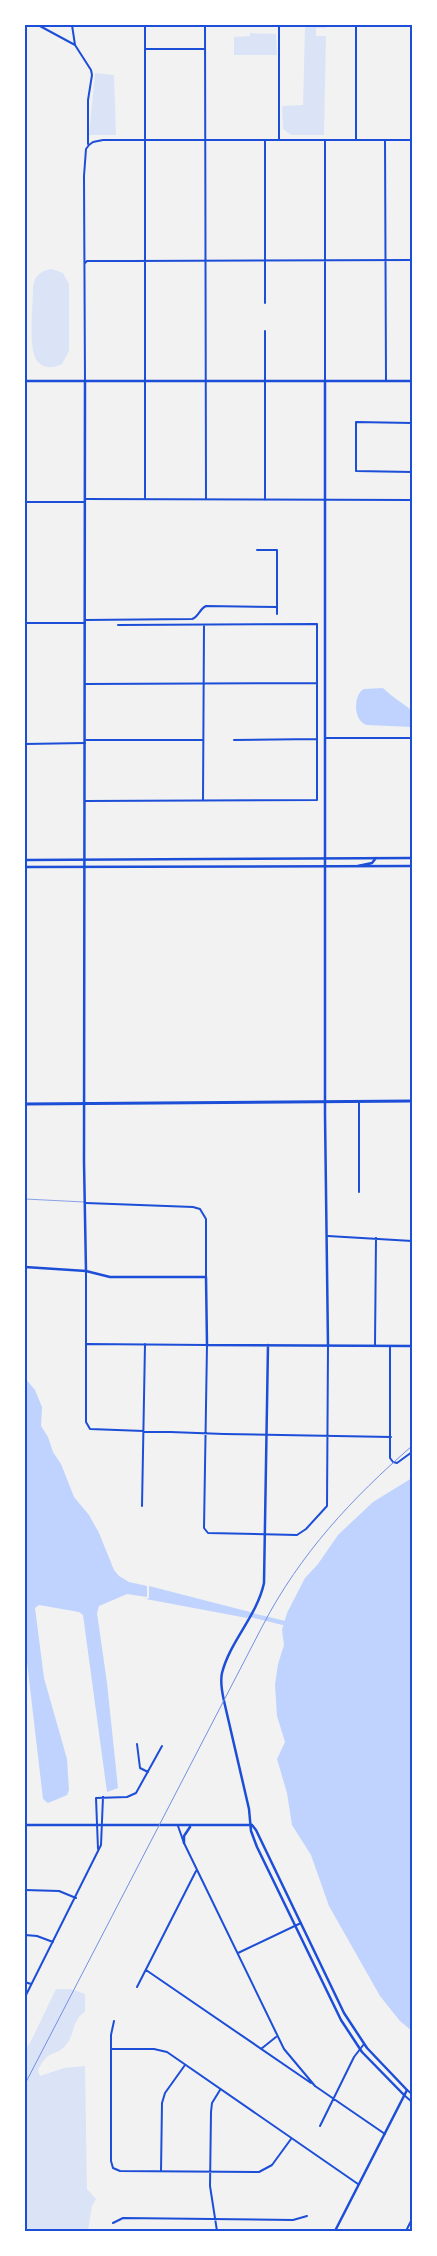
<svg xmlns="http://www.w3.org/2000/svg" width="437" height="2256" font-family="Ubuntu,sans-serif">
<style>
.green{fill:#dbe4f7}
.water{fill:#bfd3fe}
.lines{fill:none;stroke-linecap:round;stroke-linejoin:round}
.canal{stroke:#bfd3fe;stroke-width:4.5}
.service{stroke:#1d4ed8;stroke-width:0.5}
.minor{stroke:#1d4ed8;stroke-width:2}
.tertiary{stroke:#1d4ed8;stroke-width:2.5}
.secondary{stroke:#1d4ed8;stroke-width:2.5}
.trunk{stroke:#1d4ed8;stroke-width:3}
.rail{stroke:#7290e2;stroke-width:1}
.neatline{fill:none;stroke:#1d4ed8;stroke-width:2}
</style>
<rect width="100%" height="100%" fill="#f2f2f2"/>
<!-- green -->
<path class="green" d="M305,25H326V28H316V36H326L324,135H291L283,129L282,106L303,105Z
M250,33L276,34L277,55H234V37L250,36Z
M95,73L114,75L116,135H89Z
M52,269L63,273L69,284V351L62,364C52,370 37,368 34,354C29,338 33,305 33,287C34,276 41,270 52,269Z
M56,1989H71L85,1994V2012C72,2019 75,2035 66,2045C56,2057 49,2048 38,2070L40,2076L64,2068L85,2066L87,2189L96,2199L92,2206L88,2231H25V2050L30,2043Z"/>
<!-- water -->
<path class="water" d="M364,689L383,688C393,698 402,702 412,711V727L367,725C353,722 353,694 364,689Z
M25,1378L35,1390L42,1407L41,1426L48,1437L53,1452L61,1464L74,1497L89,1515L99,1533L114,1570L119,1576L129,1582L147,1586V1597L127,1594L99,1606L97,1613L107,1683L118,1788L107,1792L83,1615L79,1612L39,1605L35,1608L44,1678L67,1759L69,1790L67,1795L48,1803L43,1799L25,1645Z
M412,1478V2031L400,2021L380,1996L329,1906L311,1855L292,1825L287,1793L277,1759L285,1742L277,1716L275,1685L278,1664L284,1645L282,1630L287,1613L305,1578L318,1564L338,1535L373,1502Z
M149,1586L250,1612L247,1618L146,1599L149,1598Z"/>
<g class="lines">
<!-- canal -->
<path class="canal" d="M247,1614L284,1623"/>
<!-- service -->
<path class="service" d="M25,1199L84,1202"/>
<!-- minor -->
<path class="minor" d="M38,25L75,45
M72,25L75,45L91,70L92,75L88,100V144
M145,25V499
M205,25L206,499
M279,25V140
M145,49H205
M325,140V380
M356,140V25
M385,140L386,380
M89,145L93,142L103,140H412
M85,263L87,261H130L412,260
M265,303V140
M265,331V500
M85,381L84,176L86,149L89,145
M412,423L356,422V471L412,472
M85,499L412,500
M25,502H85
M257,550H277V614
M85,620L192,619C199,617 199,609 206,606L277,607
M25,623H85
M85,684L317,683
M325,738H412
M86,740H203
M234,740L317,739
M25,744L85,743
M203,800L204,625
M85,801L317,800V624L118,625
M359,1102V1192
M86,1203L193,1207L200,1209L206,1219V1277
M328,1236L412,1241
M86,1272V1422L90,1429L224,1434L391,1437
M87,1344L207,1345L204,1528L208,1533L297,1535L306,1529L327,1506L328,1345
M375,1345L376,1238
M390,1346V1458L393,1462L397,1463L412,1452
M142,1506L145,1344
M137,1744L140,1768L148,1772
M178,1826L184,1843L284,2049L315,2086
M98,1849L96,1798L127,1797L136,1793L162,1746
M25,1890L59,1891L76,1898
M25,1935L37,1936L53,1942
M238,1953L301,1923
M146,1970L311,2083
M25,1982L31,1984
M137,1987L196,1871
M25,1997L101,1845L103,1797
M114,2021L111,2035V2161L113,2168L120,2171L259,2172L272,2165L291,2139
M111,2049H154L167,2052L358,2184
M261,2049L276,2037
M315,2086L385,2134
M407,2090L412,2094
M404,2095L412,2102
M320,2126L354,2057L364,2044
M161,2171L162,2103L165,2093L185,2065
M113,2223L123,2218L293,2220L307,2216
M217,2231L210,2186L211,2112L212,2103L220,2090
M406,2231L412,2219"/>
<!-- tertiary -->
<path class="tertiary" d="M25,381H412
M85,381L84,1162L86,1271
M325,381V1115L328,1345
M25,1267L86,1271L110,1277H206L207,1345L412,1346
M268,1345L264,1583C257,1616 230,1641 222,1673C220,1682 222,1692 224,1701L249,1809L251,1831L257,1847L341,2020L362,2052L404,2095
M25,1825H252
M252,1825L256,1830L344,2013L367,2048L407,2090L335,2231
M184,1843V1836L190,1827"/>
<!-- secondary -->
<path class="secondary" d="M25,860L412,858
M358,866L372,863L376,858
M25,867L412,866"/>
<!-- trunk -->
<path class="trunk" d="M25,1104L412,1101"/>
<!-- rail -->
<path class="rail" d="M25,2084L263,1625C300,1554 352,1498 412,1446"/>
</g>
<!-- border -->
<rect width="437" height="2256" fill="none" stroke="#ffffff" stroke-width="52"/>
<rect x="26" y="26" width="385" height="2204" class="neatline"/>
</svg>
